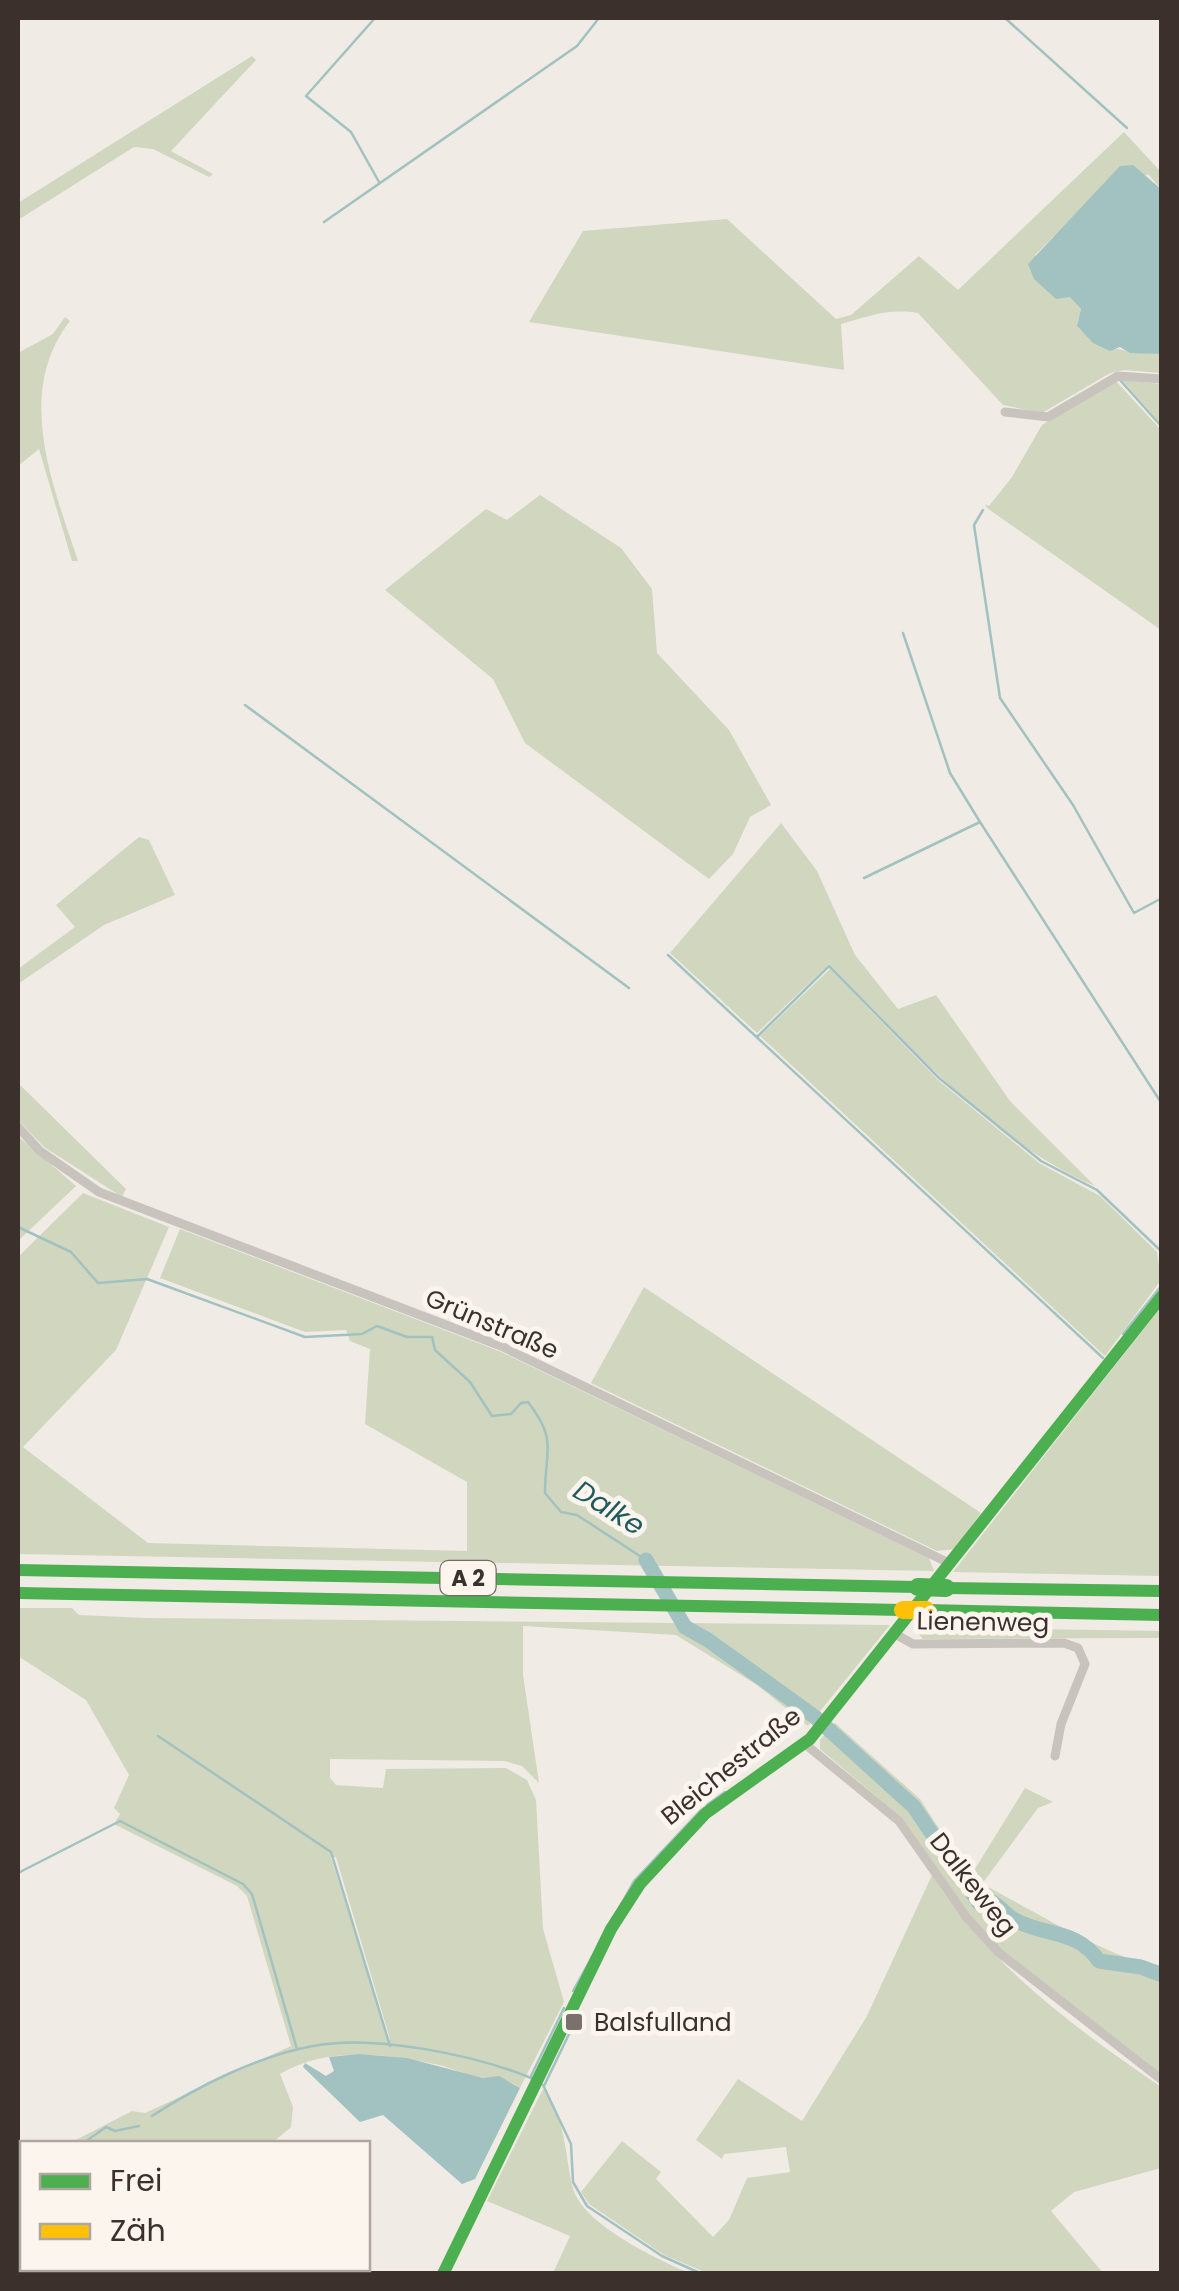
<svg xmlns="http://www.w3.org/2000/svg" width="1179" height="2291" font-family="Poppins,sans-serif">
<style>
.green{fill:#d1d6bf;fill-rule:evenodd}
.water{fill:#a1c2c1}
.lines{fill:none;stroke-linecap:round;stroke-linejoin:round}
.stream{stroke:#a1c2c1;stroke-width:2.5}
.river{stroke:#a1c2c1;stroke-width:15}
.street{stroke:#c9c3be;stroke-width:9}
.fast{stroke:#4caf50;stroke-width:12}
.fast-bridge{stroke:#4caf50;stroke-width:18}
.slow-bridge{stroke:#ffc107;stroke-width:18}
.poi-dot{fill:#7a716c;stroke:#fbf5ee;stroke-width:4}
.labels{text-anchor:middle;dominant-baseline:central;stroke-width:10;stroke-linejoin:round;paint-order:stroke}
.shield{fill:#fbf5ee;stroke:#756b66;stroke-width:2.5}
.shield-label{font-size:22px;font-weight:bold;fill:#3b302b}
.street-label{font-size:25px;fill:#3b302b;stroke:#fbf5ee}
.poi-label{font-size:25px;fill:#3b302b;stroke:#fbf5ee;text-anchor:start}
.water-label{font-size:28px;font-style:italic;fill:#1f5a5e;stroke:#fbf5ee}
</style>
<rect width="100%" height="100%" fill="#f0ebe5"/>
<!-- green -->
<path class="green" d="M252,56L256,60L171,151L213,174L209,177L153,149L134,147L18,220V203Z
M1124,132L1161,172V189L1148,174L1075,215L1035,255L1081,309L1077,326C1097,351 1132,352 1161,354V373L1124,370L1110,373L1042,413L1003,405L918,313C889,308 869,316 841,324L844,370L529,322L583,231L727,219L836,319L851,315L919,256L958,290Z
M65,317L70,321C14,393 53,485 78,561H72L39,449L18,466V353L53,334Z
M1115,380L1161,430V630L987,508L985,504L989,506L1012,477L1042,425Z
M1122,380L1161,384V425V424Z
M540,495L621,548L652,589L657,653L729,730L771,805L750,817L733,854L709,879L525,743L493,679L385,590L486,509L507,520Z
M781,823L817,871L855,955L898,1009L936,995L1010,1101L1095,1186C990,1141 909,1044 829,964L757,1033L670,953Z
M139,837L149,840L175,895L104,925L18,984V969L75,927L56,905Z
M830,969L938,1080L1039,1163L1100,1196L1157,1252L1161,1280L1105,1356L760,1036Z
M18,1083L126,1189L122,1197L44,1147L18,1120Z
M18,1136L76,1186L20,1239L18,1238Z
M83,1193L169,1227L116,1350L23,1447L148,1543L467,1551V1482L365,1424L370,1349L350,1341L346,1330L305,1332L160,1278L180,1229L499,1351L929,1558L934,1571L18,1554V1257Z
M644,1287L981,1513L956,1549L937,1551L591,1383Z
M1161,1307V1576L953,1572Z
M18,1608H72L79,1615L146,1618L890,1625L808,1726L757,1685L676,1635L523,1626V1675L539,1783L522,1766L505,1761L330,1759V1778L336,1785L383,1788L386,1769L506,1768L527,1780L536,1800L543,1929L564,2002L520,2088C506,2078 499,2079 484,2078C469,2077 453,2068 439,2065C387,2054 327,2046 280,2074L293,2107L291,2127L271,2144L70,2143L132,2111L145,2113L291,2046L247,1896L237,1886L114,1824L120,1814L114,1808L129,1775L86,1700L18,1656ZM336,1857L390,2039L389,2040L331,1858Z
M913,1627L1161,1631L1162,1638L923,1639Z
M835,1723L920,1799L970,1877L1025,1788L1053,1802L1038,1808L982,1884C1023,1904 1120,1966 1161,1965V2075L1000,1950L974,1921L902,1818L820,1749V1740Z
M932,1875C988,1965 1075,2028 1161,2087V2168L1074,2192L1051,2211L1103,2273H707L664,2255L589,2204L581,2192L622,2141L661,2172L656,2179L713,2237L729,2220L747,2178L790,2172L786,2147L724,2154L722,2159L696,2140L738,2079L802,2121L867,2016Z
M543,2089C565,2116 565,2153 572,2185C579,2223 657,2259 689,2273H553L570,2236L487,2201Z
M22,2168V2268H161L162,2273H18V2170Z"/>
<!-- water -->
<path class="water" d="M1133,165L1161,189V354L1130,353L1120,347L1110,351L1093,343L1077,326L1081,309L1070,297L1056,299L1034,279L1028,264L1120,166Z
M359,2054L407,2058L483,2078L499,2076L520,2088L475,2179L462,2184L383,2115L360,2122L303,2067L305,2063L326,2076L334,2071L329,2057Z"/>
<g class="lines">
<!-- stream -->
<path class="stream" d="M375,18L306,96L351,132L379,182
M1005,18L1127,128
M324,222L577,46L599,18
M1120,380L1162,427
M983,510L974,525L1000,698L1073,805L1134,913L1162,898
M245,705L629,988
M980,822L1162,1104
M864,878L980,822L950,773L903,633
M668,955L1103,1358
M757,1037L829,966L939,1078L1041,1161L1097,1190L1162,1252
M18,1227L71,1252L98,1283L147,1279L305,1337L362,1334L377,1326L407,1337H432L435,1350L470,1382L492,1416L511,1414L521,1403L528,1402C558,1441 545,1449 545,1493L561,1512L577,1515L646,1560
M1123,1334L1162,1285
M158,1736L331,1852L390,2046
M707,1805L725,1792
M18,1873L120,1821L243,1884L252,1894L297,2049
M573,1991L634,1881L701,1810
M530,2078L564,2008
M543,2085L571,2144L573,2182L587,2206L662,2256L702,2274
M544,2086L571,2030
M152,2116C198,2086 258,2056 313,2046C373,2034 475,2055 531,2078
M82,2144L106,2127L115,2131L139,2126
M18,2204H22"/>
<!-- river -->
<path class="river" d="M646,1560L685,1627L708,1640L815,1717L914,1807L979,1903L987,1899C999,1905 1004,1913 1013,1919C1044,1937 1076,1928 1099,1961L1141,1967L1162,1975"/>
<!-- street -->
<path class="street" d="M1005,412L1048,417L1118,376L1162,379
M18,1127L40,1151L99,1192L501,1346L951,1564
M895,1634L913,1644L1064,1643L1078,1648L1085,1664L1061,1724L1055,1756
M805,1744L899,1821L967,1918L998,1952L1162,2080"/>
<!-- fast -->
<path class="fast" d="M18,1570L918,1587
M946,1588L1162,1591
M18,1593L903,1610
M926,1610L1162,1615
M443,2274L611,1929L640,1884L706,1813L810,1739L1162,1296"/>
<!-- fast-bridge -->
<path class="fast-bridge" d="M918,1587L946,1588"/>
<!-- slow-bridge -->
<path class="slow-bridge" d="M903,1610H926"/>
</g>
<!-- markers -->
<rect class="poi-dot" x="564" y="2012" width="20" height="20" rx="5"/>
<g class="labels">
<!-- shield labels -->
<rect class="shield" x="440.5" y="1561" width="55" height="34" rx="8"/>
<g class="shield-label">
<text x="468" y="1578">A 2</text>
</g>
<!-- street labels -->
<g class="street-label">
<text transform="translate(492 1324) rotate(23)">Grünstraße</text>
<text transform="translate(983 1622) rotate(1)">Lienenweg</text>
<text transform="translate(731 1766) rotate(-39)">Bleichestraße</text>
<text transform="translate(973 1884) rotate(52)">Dalkeweg</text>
</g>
<!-- poi labels -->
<g class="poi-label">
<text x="594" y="2022">Balsfulland</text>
</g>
<!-- water labels -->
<g class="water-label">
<text transform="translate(609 1508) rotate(32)">Dalke</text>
</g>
</g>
<!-- border -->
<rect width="1179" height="2291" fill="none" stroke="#3b302b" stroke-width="40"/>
<!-- legend -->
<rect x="20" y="2141" width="350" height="130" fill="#fbf5ee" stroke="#aea6a0" stroke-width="2.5"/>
<rect x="40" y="2174" width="50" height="15" fill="#4caf50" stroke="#aea6a0" stroke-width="2.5"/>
<text x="110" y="2191" font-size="30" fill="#3b302b">Frei</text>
<rect x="40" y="2224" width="50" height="15" fill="#ffc107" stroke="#aea6a0" stroke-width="2.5"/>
<text x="110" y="2241" font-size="30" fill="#3b302b">Zäh</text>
</svg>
